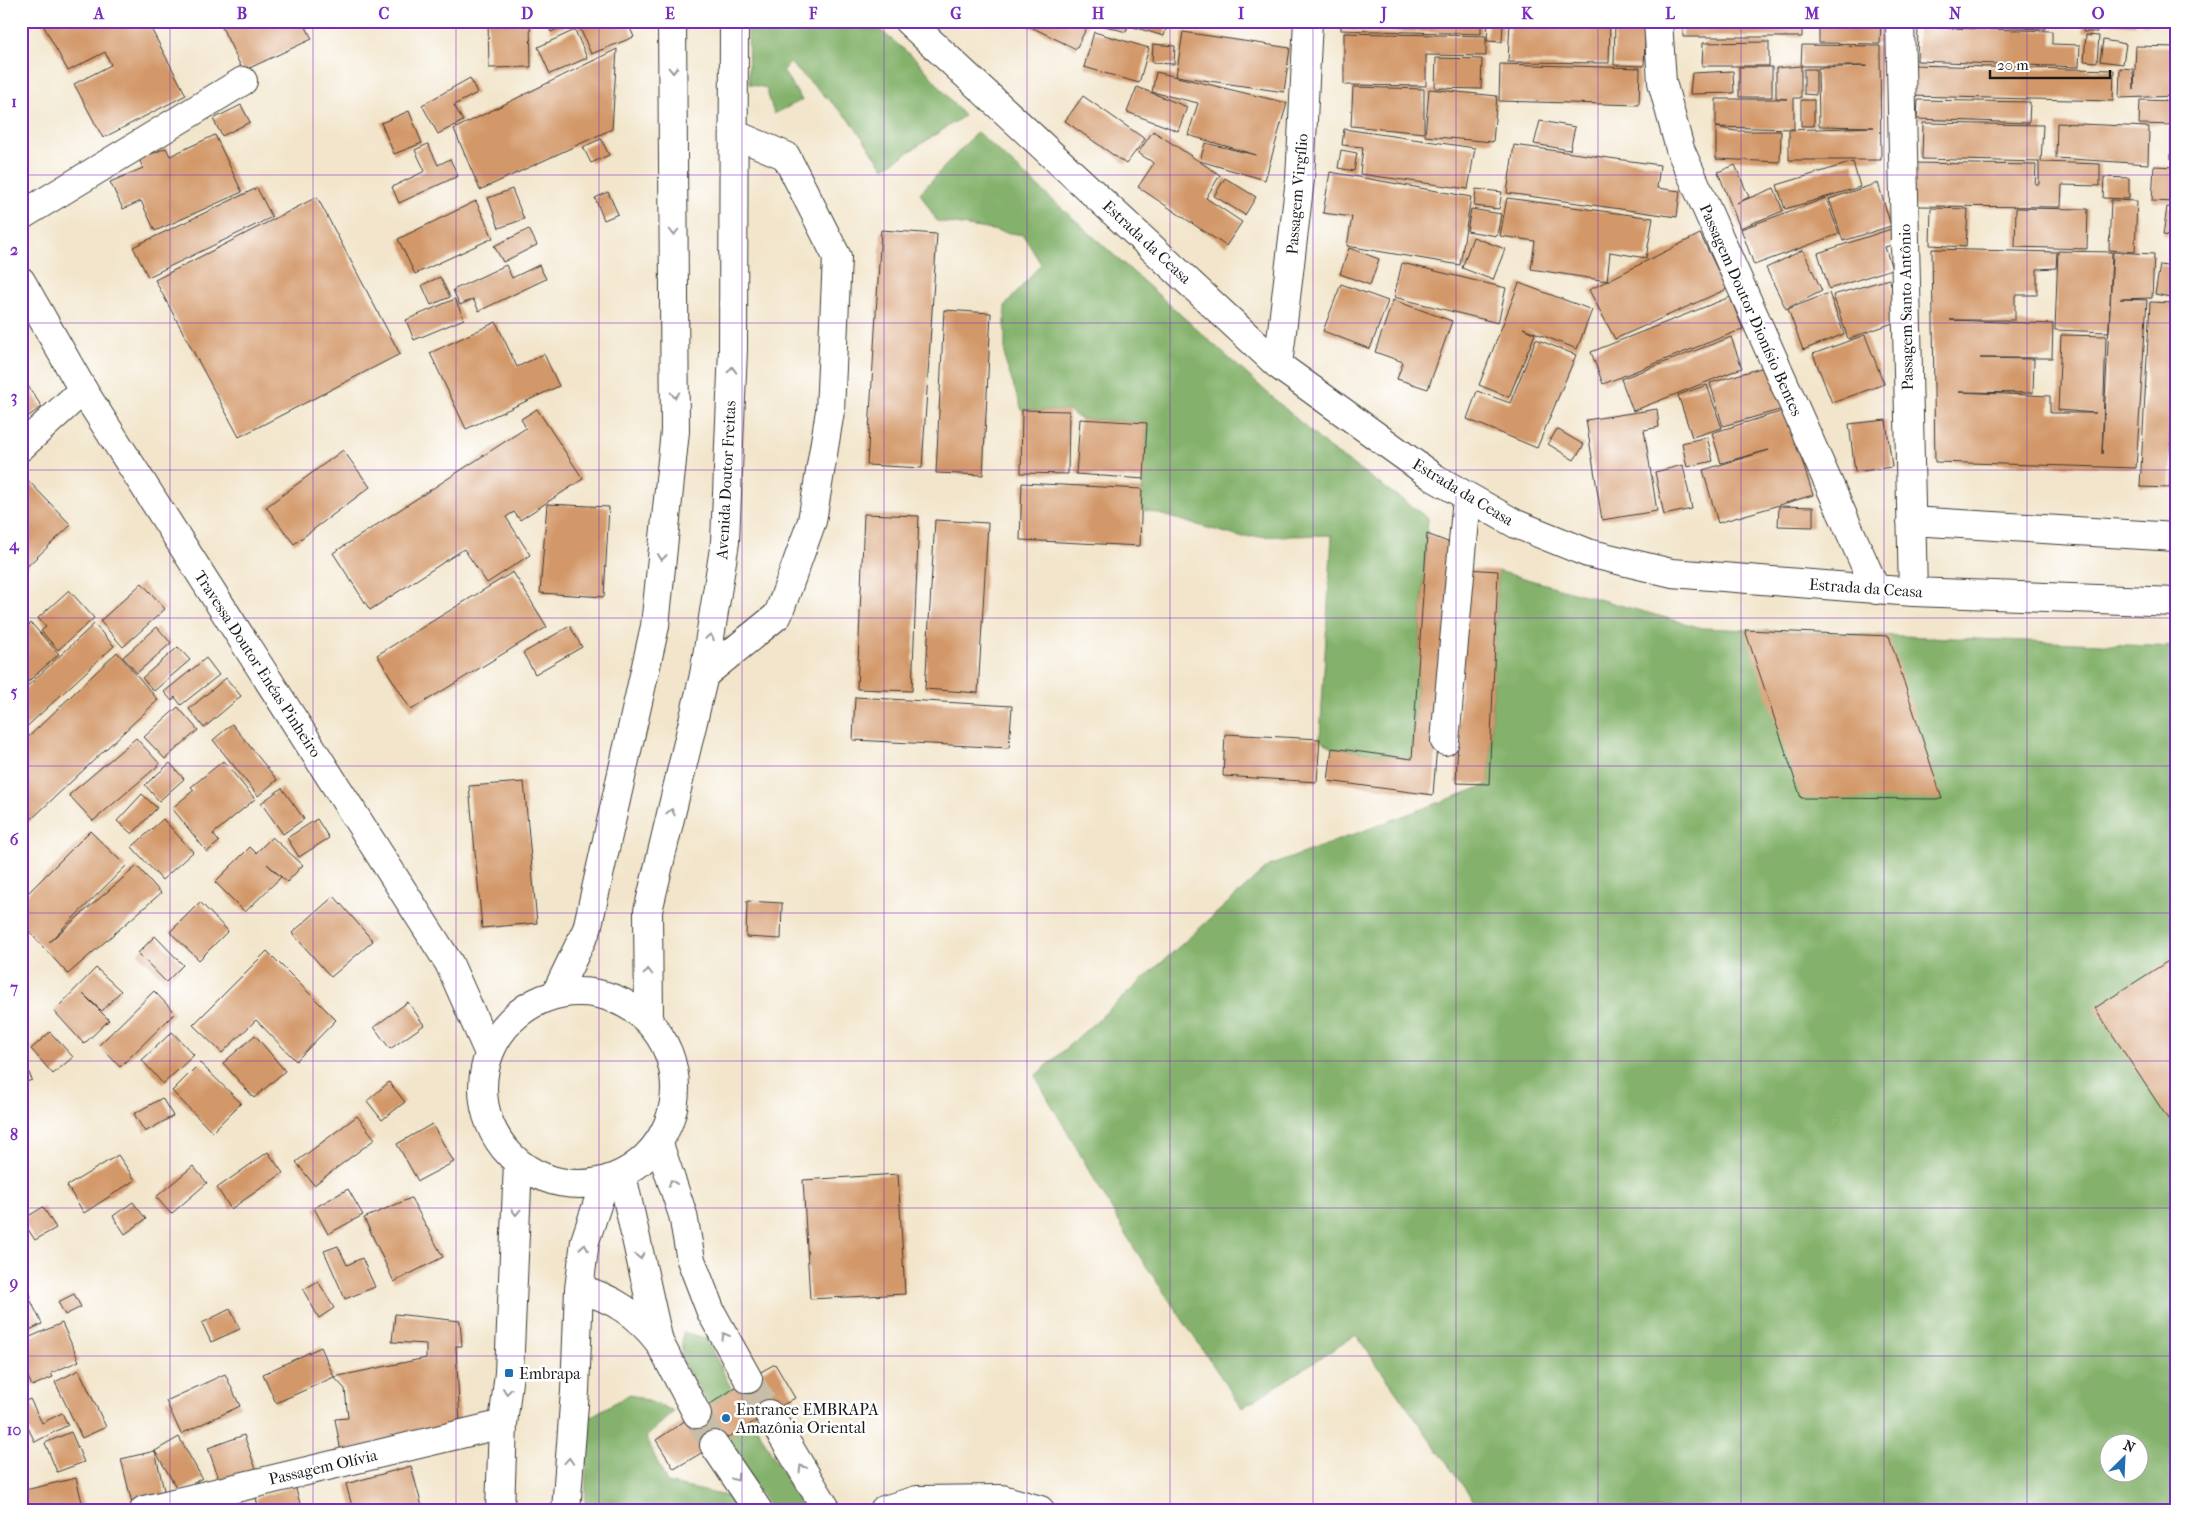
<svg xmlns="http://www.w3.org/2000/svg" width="2197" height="1531" font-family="'IM FELL French Canon',serif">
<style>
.forest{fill:#84b26c;stroke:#506744;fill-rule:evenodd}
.building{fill:#d39869}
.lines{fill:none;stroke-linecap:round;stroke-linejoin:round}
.minor-tunnel{stroke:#c7bda8;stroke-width:28;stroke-dasharray:28 14;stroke-linecap:butt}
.minor-casing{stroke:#3c3a36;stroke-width:30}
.major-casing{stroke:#3c3a36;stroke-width:30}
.minor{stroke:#fff;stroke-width:28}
.major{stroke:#fff;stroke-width:28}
.oneway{stroke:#999}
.grid{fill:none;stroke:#7b2cbf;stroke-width:1;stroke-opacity:0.55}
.poi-dot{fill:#1f6fb2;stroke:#fff;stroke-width:2}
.labels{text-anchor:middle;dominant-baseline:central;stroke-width:5;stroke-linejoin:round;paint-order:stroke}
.street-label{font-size:16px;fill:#1c1c1c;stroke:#fff}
.poi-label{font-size:16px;fill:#1c1c1c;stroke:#fff;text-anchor:start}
.neatline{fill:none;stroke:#7b2cbf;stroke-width:2}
.grid-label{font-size:16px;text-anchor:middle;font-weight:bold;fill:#7b2cbf}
</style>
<rect width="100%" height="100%" fill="#fff"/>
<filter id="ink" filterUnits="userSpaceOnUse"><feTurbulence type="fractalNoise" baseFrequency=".02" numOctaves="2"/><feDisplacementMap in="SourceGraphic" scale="10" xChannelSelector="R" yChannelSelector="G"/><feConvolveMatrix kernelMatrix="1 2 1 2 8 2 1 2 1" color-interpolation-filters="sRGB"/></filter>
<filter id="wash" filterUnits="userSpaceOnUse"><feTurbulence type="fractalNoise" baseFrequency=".0096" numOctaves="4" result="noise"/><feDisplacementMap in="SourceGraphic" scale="20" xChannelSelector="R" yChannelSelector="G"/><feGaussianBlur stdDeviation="1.12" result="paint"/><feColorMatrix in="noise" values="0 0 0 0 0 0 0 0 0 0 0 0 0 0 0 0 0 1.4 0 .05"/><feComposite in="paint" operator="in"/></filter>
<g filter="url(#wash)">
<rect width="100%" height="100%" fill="#f2e5cb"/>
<!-- forest -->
<path class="forest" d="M748,21H869L918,61L964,116L884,168L849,119L790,63L783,71L802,100L774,114L766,88L749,84Z
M977,132L1329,448L1428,518L1412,759L1332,748L1320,739L1332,535L1240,537L1141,509L1147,423L1080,419L1069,411L1022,410L1005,361V306L1041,264L1023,235L937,221L920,193Z
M1498,571L1702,628L2176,647V1510H1480L1356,1335L1242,1408L1134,1248L1035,1076L1269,866L1489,784ZM2110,1444H2140V1474H2110Z
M683,1332L706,1338L732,1390L710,1405L681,1360Z
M630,1394L674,1411L646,1437L667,1483L731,1497L734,1510H585L588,1418Z
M754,1422L800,1504L796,1510H771L724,1440Z"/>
<g id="blocks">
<!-- building -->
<path class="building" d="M41,21H147L186,95L103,138L74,84L111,65L105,52L68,71Z
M219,21H303L312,39L243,71Z
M488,21H530L531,67L489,68Z
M546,21H576L551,32Z
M583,21H627L634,37L591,54L578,23Z
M1026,21H1090L1076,49L1025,24Z
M1103,21H1129L1126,32L1102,25Z
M1134,21H1168L1164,36L1133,27Z
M1194,21H1260V27L1194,24Z
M1262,21H1287V26Z
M1341,21H1481V34L1341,30Z
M1488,21H1503L1502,42L1487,41Z
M1510,21H1610L1609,63L1508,62Z
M1615,21H1646L1644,66L1614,65Z
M1683,21H1802V37H1683Z
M1819,21H1881L1880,44L1819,43Z
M1935,21H1987V25L1935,24Z
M1991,21H2045V29L1991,27Z
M2084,21H2097V32H2083Z
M2108,21H2135L2134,25L2108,23Z
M2143,21H2176V25L2143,24Z
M1918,27L2052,31V44L2080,45L2079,67L1917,61Z
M575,30L587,58L550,74L538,47Z
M1094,32L1149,48L1139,83L1084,67Z
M1183,32L1290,48L1284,92L1176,76Z
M1344,33L1486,36V56L1426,55V86L1344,85Z
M2086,35L2099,36L2097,62L2084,61Z
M2103,40L2126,44L2123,64L2100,61Z
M1769,42V66H1702L1703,43Z
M1153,44L1175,46L1174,64L1152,63Z
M1802,45L1880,46L1881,160H1789V130L1874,127L1819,126L1818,68L1867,66H1801V98H1794V129L1716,127L1735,131H1781L1780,162L1716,159V99H1788L1776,98V68L1801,66Z
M2136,46L2176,47V96L2119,98L2120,68L2133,69L2134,90Z
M617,49L612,129L480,190L454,129Z
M1436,58L1482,59L1481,89L1435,88Z
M1500,64L1640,68L1639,105L1499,101Z
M1910,65L2114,70L2113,101L1909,96Z
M1739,67H1772V97H1739Z
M1804,69H1816V95L1804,94Z
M1733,71L1734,93L1690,94L1692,73Z
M1156,72L1287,103L1265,180L1200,161L1205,143L1256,155L1188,135L1198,103L1152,92Z
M470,78L477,93L454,105L463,121L438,134L422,105Z
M1137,87L1187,107L1178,131L1127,112Z
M1353,87L1424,89V133L1351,126Z
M1429,89L1497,96L1493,142L1425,136Z
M1083,96L1145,139L1126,164L1065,121Z
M1801,100H1814V126H1801Z
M1918,100L2030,102L2029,123L1917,119Z
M2140,100L2176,101V125L2139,124Z
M241,105L250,122L222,136L213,119Z
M409,111L422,143L394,154L381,123Z
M1540,121L1575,127L1570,150L1534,144Z
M1923,123L2043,125L2041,162L2100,164V186L2062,185L2061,207L1911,206L1912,163L2036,165L2035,184H2039V162L1922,159Z
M2057,123L2149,127L2148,164L2056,158Z
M2171,128H2176V160L2171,159Z
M1344,129L1475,148L1468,189L1360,174L1363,147L1342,145Z
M1153,131L1220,175L1206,198L1242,222L1226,246L1138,187L1154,163L1138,153Z
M215,135L242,192L155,231L141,201L123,209L110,182L143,168L139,159L166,148L170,156Z
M601,139L609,155L591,163L583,147Z
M428,144L438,165L450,159L458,176L399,203L392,187L425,171L415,150Z
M1514,145L1660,165L1657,188L1680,191L1677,217L1507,193Z
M1341,150L1357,153L1354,171L1338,168Z
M1853,162L1860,187L1785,209L1777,185Z
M1735,165L1749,197L1737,203L1774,188L1783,211L1740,228L1718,172Z
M2154,166L2176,167V202L2152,201Z
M1330,172L1471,197L1460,265L1347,246L1352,217L1323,213Z
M2104,177L2129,178V199L2103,198Z
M1225,178L1256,197L1245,215L1214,196Z
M1878,183L1891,226L1843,241L1829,199Z
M257,188L272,217L148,277L133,247Z
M512,189L524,219L499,228L488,198Z
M1476,189L1502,192L1499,209L1474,206Z
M608,192L618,214L604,220L595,198Z
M317,197L400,354L239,437L155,280Z
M1507,198L1653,218L1646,258L1610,252L1607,281L1531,269L1535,241L1500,236Z
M1826,198L1839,234L1754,265L1741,229Z
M2111,200L2137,201L2135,252L2109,250Z
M476,201L493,238L415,274L398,239Z
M2167,207L2176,208V237L2163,235Z
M1931,208L1968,209L1966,247L1930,245Z
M2016,208L2088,209L2087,249L2015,247Z
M1471,209L1501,214L1497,236L1467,231Z
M1894,228L1899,243L1885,247L1892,269L1829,289L1818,253Z
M529,229L537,245L503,262L494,246Z
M881,230L937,234L922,468L867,465Z
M1700,234L1727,289L1615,339L1589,290Z
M1473,237L1505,249L1493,280L1462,268Z
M1349,248L1379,259L1370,285L1340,274Z
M1932,249L2057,252L2056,268L2037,269V295H2015V320H1950L2053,324L2052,358H1980L2034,359L2033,393L1959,392L2050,396V413H2096L2058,410L2061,335L2106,336L2102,454L2113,252L2154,254L2152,298L2120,299L2147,300L2136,468L1935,462Z
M1803,250L1822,291L1786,309L1766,268Z
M2058,251L2112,252L2109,332L2055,330Z
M1402,263L1506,288L1498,323L1394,297Z
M506,265L512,278L539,265L546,279L479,311L473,299L460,305L453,290Z
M2160,265L2174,267L2170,297L2155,294Z
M440,277L450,297L431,305L422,285Z
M1889,279L1904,319L1848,339L1833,295Z
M1519,283L1592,310L1577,349L1523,328L1535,334L1509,397L1479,385Z
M1341,284L1388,301L1370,349L1323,331Z
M1829,293L1844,334L1803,350L1788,309Z
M1730,297L1743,329L1603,384L1591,352Z
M455,299L464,319L414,340L406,320Z
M1393,300L1452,321L1428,389L1397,379L1403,362L1375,352Z
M2150,302L2174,303L2170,488L2140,487Z
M944,310L991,313L983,475L936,473Z
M496,322L517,367L544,354L559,386L466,429L430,353Z
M1865,335L1884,384L1832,403L1813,354Z
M1731,337L1742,368L1633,411L1621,379Z
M1536,339L1576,355L1537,448L1467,419L1477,391L1510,403Z
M1771,365L1783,409L1723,426L1710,383Z
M24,380L42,407L21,421V381Z
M1707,385L1722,428L1692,437L1678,395Z
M537,409L583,479L520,520L514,512L506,517L530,555L487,583L464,549L370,610L333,553L526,428L521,419Z
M1657,409L1659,427L1644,430L1657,511L1602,520L1586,420Z
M1022,410L1069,411L1068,474L1021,473Z
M1786,410L1813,495L1718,523L1703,470L1769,450L1721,463L1712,433Z
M2174,416H2176V488H2173Z
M1080,419L1147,423L1144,479L1076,474Z
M1886,420L1892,467L1855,472L1849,424Z
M1557,429L1584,445L1574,460L1548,444Z
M1707,437L1713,461L1687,467L1682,443Z
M343,450L370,487L294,544L266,507Z
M1683,465L1692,509L1664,515L1655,472Z
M21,473L71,525L21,572Z
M1022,483L1142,489L1140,546L1020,540Z
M547,504L609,507L604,597L540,593Z
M1779,506L1813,507V527L1778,526Z
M864,514L919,516L912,691L857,689Z
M935,520L988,523L978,693L925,689Z
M1427,534L1453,544L1433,795L1328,781L1332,748L1412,759Z
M1466,569L1498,571L1489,784L1456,783Z
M513,572L547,627L411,710L377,655Z
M142,583L165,609L123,647L100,621Z
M69,590L94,618L58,650L41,631L46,627L38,618Z
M31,623L59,654L21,688V633Z
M94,624L114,646L21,732V692Z
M570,626L582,647L535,674L523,653Z
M157,627L171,643L137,673L123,657Z
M1745,630L1889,636L1942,799L1801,798Z
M178,647L190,660L154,691L142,678Z
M117,652L158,700L21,829V744Z
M206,658L219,675L181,705L175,697L172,701L164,692Z
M226,678L241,696L204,728L189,709Z
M855,697L1012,706L1009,748L853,740Z
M178,707L198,730L165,759L144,737Z
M232,724L277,780L258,796L213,740Z
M1225,734L1320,739L1317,782L1223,776Z
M136,738L160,764L93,821L69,795Z
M223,761L255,799L213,834L219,842L207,852L172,808L194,790L191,787Z
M170,763L184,779L159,801L145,785Z
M524,782L537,923L482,928L469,786Z
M282,788L304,819L283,834L261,803Z
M142,794L157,808L132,834L117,821Z
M163,819L193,852L162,880L132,847Z
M317,819L329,838L299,857L287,838Z
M90,831L126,866L49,942L137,866L161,893L68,974L21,923V900Z
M272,837L303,865L287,882L267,864L281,877L245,912L215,882L250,847L256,853Z
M334,896L373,941L331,977L292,933Z
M747,901L782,903L781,939L746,937Z
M200,902L228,931L199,960L170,932Z
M155,936L183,965L166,982L138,953Z
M267,951L336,1020L296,1061L256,1020L222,1053L193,1025Z
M2176,956V1131L2095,1008Z
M96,968L121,991L102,1011L83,994L109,1020L84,1044L54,1011Z
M154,991L175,1013L120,1067L99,1045Z
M408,1002L424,1025L390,1049L374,1027Z
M50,1032L73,1057L53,1074L31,1049Z
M172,1032L194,1055L163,1084L142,1060Z
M255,1035L285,1071L254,1098L223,1063Z
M24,1061L32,1080L21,1084V1062Z
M200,1063L241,1103L212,1132L172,1091Z
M389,1082L405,1102L382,1120L367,1101Z
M162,1098L173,1116L145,1132L134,1114Z
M357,1116L375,1139L314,1185L296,1162Z
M432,1124L454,1162L418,1181L397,1144Z
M268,1152L283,1173L231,1209L217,1188Z
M118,1155L135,1180L84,1213L67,1186Z
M193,1166L207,1183L171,1214L156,1197Z
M898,1174L905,1294L810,1299L803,1180Z
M348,1189L363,1215L328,1234L314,1208Z
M411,1198L443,1257L394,1282L364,1218Z
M133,1202L146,1219L125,1234L113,1216Z
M43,1207L56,1228L35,1240L22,1220Z
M338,1246L347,1265L362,1258L375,1287L345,1299L324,1251Z
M21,1269L31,1297L21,1301Z
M318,1281L334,1308L319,1318L303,1290Z
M74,1294L81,1307L65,1315L58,1302Z
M30,1299L42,1324L21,1334V1303Z
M230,1309L240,1329L211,1342L202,1323Z
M395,1314L460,1321L462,1346H456L460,1424L341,1452L335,1419L348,1418L345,1389L334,1377L426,1358V1344L392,1342Z
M62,1323L79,1361L51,1373L53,1377L32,1386L21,1361V1341Z
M321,1347L334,1377L276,1403L263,1374Z
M775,1364L795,1398L674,1469L656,1440L748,1379Z
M79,1370L106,1427L82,1438L55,1382Z
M225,1374L240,1406L181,1434L166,1401Z
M30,1399L42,1423L62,1413L68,1425L35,1442L21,1414V1403Z
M71,1432L84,1462L57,1472L45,1443Z
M244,1435L257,1472L221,1485L208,1448Z
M179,1437L202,1478L179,1492L155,1451Z
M155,1451L165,1495L132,1503L121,1459Z
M411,1466L423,1510H353L346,1484Z
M76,1478L84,1510H21V1491Z
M295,1486L302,1510H259L256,1498Z
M239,1504L241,1510H229L228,1508Z"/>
</g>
</g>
<g filter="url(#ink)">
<use href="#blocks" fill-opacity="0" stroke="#3c3a36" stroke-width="1"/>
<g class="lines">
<!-- minor-tunnel -->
<path class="minor-tunnel" d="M748,1379L769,1414
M697,1414L714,1445"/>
<!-- minor casing -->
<g class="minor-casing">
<path id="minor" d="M908,21L1278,365L1433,477L1516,524L1588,553L1672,573L1913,592L2176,602
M1658,21L1662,82L1680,149L1876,590
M1900,21L1913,592
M21,216L243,81
M1278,365L1300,179L1308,21
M21,447L83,390
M1911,521L2176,537
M704,675L778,615L812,521L830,411L837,257L786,156L734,134
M1445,741L1467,498
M659,1144L683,1215L691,1260L711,1312L748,1379
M622,1175L659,1342L697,1414
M769,1414L827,1510
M714,1445L758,1510
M144,1510L503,1424
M884,1510L917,1500L1002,1499L1040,1510"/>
</g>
<!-- major casing -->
<g class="major-casing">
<path id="major" d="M21,281L83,390L449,963L488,1051
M483 1088a96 96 0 1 1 192 0a96 96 0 1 1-192 0Z
M556,993L587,929L655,626L675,431L672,21
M649,1021L648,911L704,675L725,542L733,349L734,21
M579,1289C613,1298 637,1314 659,1342
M500,1510L503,1424L509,1373L518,1163
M566,1510L575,1391L579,1289L585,1241L605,1181"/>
</g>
<!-- minor -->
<use href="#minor" class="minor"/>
<!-- major -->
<use href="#major" class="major"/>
</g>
<!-- one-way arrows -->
<defs><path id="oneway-chevron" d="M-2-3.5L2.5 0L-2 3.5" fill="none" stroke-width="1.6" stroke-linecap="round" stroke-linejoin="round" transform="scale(1.25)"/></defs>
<g class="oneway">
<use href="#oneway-chevron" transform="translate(673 70) rotate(89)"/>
<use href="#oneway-chevron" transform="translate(674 232) rotate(90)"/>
<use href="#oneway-chevron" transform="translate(732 370) rotate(-88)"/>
<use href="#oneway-chevron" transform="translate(675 395) rotate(90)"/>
<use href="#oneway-chevron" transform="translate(662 557) rotate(96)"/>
<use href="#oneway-chevron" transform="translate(710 637) rotate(-81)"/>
<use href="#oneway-chevron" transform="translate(671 812) rotate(-77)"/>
<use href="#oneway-chevron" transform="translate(648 972) rotate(-90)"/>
<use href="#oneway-chevron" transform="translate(672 1183) rotate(-109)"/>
<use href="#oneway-chevron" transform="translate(516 1212) rotate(92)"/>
<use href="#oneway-chevron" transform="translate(584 1247) rotate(-81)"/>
<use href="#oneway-chevron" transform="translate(640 1256) rotate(78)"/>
<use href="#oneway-chevron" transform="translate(725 1336) rotate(-119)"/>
<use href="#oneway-chevron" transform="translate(507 1391) rotate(97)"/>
<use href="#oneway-chevron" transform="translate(569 1461) rotate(-86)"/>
<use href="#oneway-chevron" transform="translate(802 1468) rotate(-121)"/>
<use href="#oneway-chevron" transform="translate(736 1478) rotate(56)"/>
</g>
</g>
<!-- grid -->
<path class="grid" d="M170,21V1510M313,21V1510M456,21V1510M599,21V1510M742,21V1510M884,21V1510M1027,21V1510M1170,21V1510M1313,21V1510M1456,21V1510M1598,21V1510M1741,21V1510M1884,21V1510M2027,21V1510M21,175H2176M21,323H2176M21,470H2176M21,618H2176M21,766H2176M21,913H2176M21,1061H2176M21,1208H2176M21,1356H2176"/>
<!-- markers -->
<g class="poi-dot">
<rect x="504" y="1368" width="10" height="10" rx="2.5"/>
<circle cx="726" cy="1418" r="5"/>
</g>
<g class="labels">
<!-- street labels -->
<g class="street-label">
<text transform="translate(1297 194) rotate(-85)">Passagem Virgílio</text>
<text transform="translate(1147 242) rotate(43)">Estrada da Ceasa</text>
<text transform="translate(1906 307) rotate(-91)">Passagem Santo Antônio</text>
<text transform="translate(1751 310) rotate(66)">Passagem Doutor Dionísio Bentes</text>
<text transform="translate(726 480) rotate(-87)">Avenida Doutor Freitas</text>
<text transform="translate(1463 492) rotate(31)">Estrada da Ceasa</text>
<text transform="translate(1866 588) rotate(4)">Estrada da Ceasa</text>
<text transform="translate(258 664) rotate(57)">Travessa Doutor Enéas Pinheiro</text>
<text transform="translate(323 1467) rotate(-13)">Passagem Olívia</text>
</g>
<!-- poi labels -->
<g class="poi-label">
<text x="519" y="1373">Embrapa</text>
<text x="736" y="1409">Entrance EMBRAPA<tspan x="736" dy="18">Amazônia Oriental</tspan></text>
</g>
</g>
<!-- margin -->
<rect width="2197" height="1531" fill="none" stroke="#fff" stroke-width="55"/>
<!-- north arrow -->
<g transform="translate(2124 1458) rotate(24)"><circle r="24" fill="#ffffff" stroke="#a4a4a4"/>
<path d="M0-4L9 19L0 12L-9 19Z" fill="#1f6fb2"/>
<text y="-8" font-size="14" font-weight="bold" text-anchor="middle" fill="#1c1c1c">N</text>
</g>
<!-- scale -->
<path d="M1990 70v8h120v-8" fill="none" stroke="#1c1c1c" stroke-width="2.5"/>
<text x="1997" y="70" font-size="15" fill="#1c1c1c" stroke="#ffffff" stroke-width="4" paint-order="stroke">20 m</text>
<rect x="28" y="28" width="2142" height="1476" class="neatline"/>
<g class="grid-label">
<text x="99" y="19">A</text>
<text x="242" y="19">B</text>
<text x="384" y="19">C</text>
<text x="527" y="19">D</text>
<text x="670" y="19">E</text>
<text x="813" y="19">F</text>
<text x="956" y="19">G</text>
<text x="1098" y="19">H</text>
<text x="1241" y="19">I</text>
<text x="1384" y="19">J</text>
<text x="1527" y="19">K</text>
<text x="1670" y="19">L</text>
<text x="1812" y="19">M</text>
<text x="1955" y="19">N</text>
<text x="2098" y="19">O</text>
<text x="14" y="107">1</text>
<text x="14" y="255">2</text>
<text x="14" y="402">3</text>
<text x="14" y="550">4</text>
<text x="14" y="697">5</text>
<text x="14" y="845">6</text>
<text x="14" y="993">7</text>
<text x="14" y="1140">8</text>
<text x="14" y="1288">9</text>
<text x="14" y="1435">10</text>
</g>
</svg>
